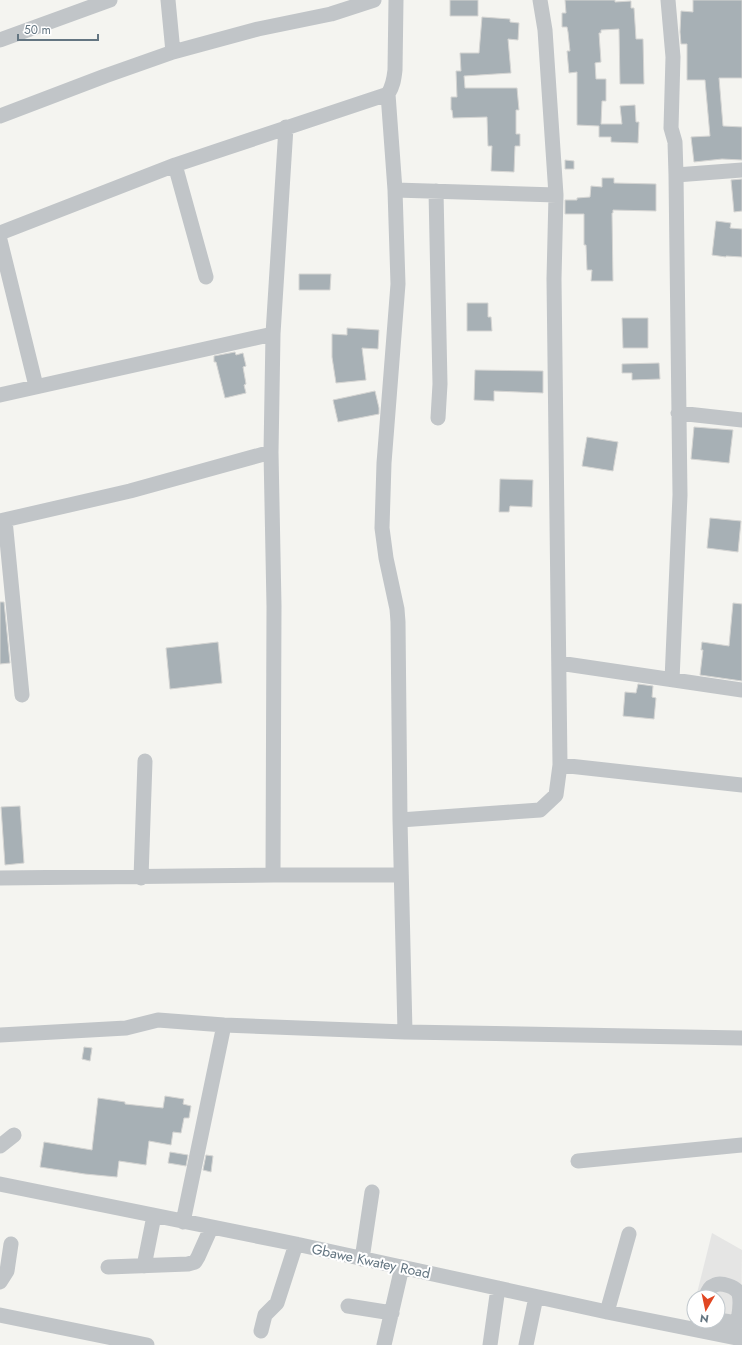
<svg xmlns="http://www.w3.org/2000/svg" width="742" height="1345" font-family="Jost,sans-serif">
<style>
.built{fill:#e5e5e4}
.building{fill:#a7b0b5;stroke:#d5d5d3}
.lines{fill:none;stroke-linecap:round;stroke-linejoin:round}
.minor{stroke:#c1c5c8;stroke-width:15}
.labels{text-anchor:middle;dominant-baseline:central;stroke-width:4;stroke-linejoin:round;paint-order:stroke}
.street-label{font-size:14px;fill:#637581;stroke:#fff}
</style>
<rect width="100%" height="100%" fill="#f4f4f0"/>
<!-- built -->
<path class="built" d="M712,1233L742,1250L741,1333L690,1321L694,1305V1321H718V1297H696Z"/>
<!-- building -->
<path class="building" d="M450,0H478V16H450Z
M565,0H615V2L631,1V8H634L636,39H643L644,84H620L619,29L601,30V33H599L601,62L595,63L596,79H606V101H602L601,124H622L620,106L635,105L636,122H639L638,143L611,142V137H599V126L577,125V72L569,73L567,51H570L568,32L567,27H562V13H566Z
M693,0H742V78H719L723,126L742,127V160L722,159L694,162L691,137L710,136L705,80H687V44H681L680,32L681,11L693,12Z
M482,17L510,19V22L519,23L518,40L508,39L511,73L464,76L465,88H517L519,110H516V134H520V146H515L514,172L491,171L492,146H488L487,117L453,118L452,110H451V97H457L456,71H461L460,53H479Z
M565,160L574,161V169H565Z
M602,178H614V183L656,184V211L613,210V213H612L613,281H591L592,270H587L586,245H584V214H565V200H577V198L590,197L591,186L602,187Z
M742,179V211L734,212L731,180Z
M716,221L731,223L730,228L742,229V257L726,256V257L712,255Z
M299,274H331L330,290H299Z
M467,303H488V317H491L492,331H467Z
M622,318H648V348H623Z
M347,328L379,330L378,349L362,348L366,380L336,383L332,357V334L347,335Z
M235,352L236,355L243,353L246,366L243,367L246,384L244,385L246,393L225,398L216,362H214V356Z
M659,363L660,379L632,380V373H622V364Z
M475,370L543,371V393L494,391V401L474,400Z
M375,391L379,408V414L338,422L333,400Z
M694,427L733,430L729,463L691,459Z
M587,437L618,442L613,471L582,466Z
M500,479L533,480L532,507L510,506L509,512H499Z
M710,518L741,521L738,552L707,548Z
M0,602H4L10,663L0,664Z
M733,603L742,604V681L700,675L703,650H701L702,642L729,646Z
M218,642L222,683L170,689L166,648Z
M638,684L653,686L652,697L656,698L654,719L623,716L625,692L636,693Z
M20,806L24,863L5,865L1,807Z
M84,1047L92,1048L90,1061L82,1059Z
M165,1096L184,1099L183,1104L191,1106L189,1118H184L181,1133L173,1132L171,1145L149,1141L146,1165L119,1161L117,1177L85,1174L40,1167L44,1142L92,1150L98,1098L125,1102V1104L163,1108Z
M170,1152L188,1155L186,1166L168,1163Z
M206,1155L213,1156L211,1172L203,1170Z"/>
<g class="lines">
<!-- minor -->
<path class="minor" d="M168,0L173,52
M668,0L673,57L671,128L675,142L676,175L680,495L672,680
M0,40L110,0
M388,94L395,190L398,284L384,463L382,528L386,558L397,609L398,622L400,820L405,1032
M0,116L105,76L173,52L258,29L331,14L374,0
M175,165L206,277
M676,175L742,170
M395,190L556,195
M436,191L440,384L438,418
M0,233L175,165L388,94C393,86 394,79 395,70L396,0
M0,240L36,386
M0,395L273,334
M678,413L742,420
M5,520L22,695
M0,521L130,491L271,452
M559,663L742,690
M560,765L742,785
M400,820L540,810L556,795L560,765L554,279L556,195L545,30L540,0
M273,875L274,606L271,452L273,334L286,127
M0,878L273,875H401
M141,878L145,761
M0,1035L126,1028L158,1020L224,1025L405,1032L742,1038
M0,1146L14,1135
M578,1161L742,1145
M0,1184L296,1244L607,1312L742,1339
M183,1222L224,1025
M362,1259L372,1192
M144,1266L154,1216
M108,1267L188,1264L195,1262L198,1257L211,1228
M0,1282L7,1271L11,1244
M706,1297C707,1292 709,1287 715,1285C721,1282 737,1287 739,1294C742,1305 737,1326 734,1337
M348,1306L392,1313
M607,1312L629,1234
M0,1315L147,1345
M718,1320L737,1323
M261,1331L265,1315L277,1303L296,1244
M384,1345L402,1267
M490,1345L498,1288
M526,1345L536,1297"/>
</g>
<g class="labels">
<!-- street labels -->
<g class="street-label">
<text transform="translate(371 1261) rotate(12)">Gbawe Kwatey Road</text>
</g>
</g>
<!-- north arrow -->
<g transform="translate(706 1309) rotate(189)"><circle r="19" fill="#ffffff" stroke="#c1c8cd"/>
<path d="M0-3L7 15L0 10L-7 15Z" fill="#e14723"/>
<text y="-6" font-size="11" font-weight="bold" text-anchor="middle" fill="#637581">N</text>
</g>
<!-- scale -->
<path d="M18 34v6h80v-6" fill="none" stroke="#637581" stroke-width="2"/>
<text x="24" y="34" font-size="12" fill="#637581" stroke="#ffffff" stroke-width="3" paint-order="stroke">50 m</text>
</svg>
